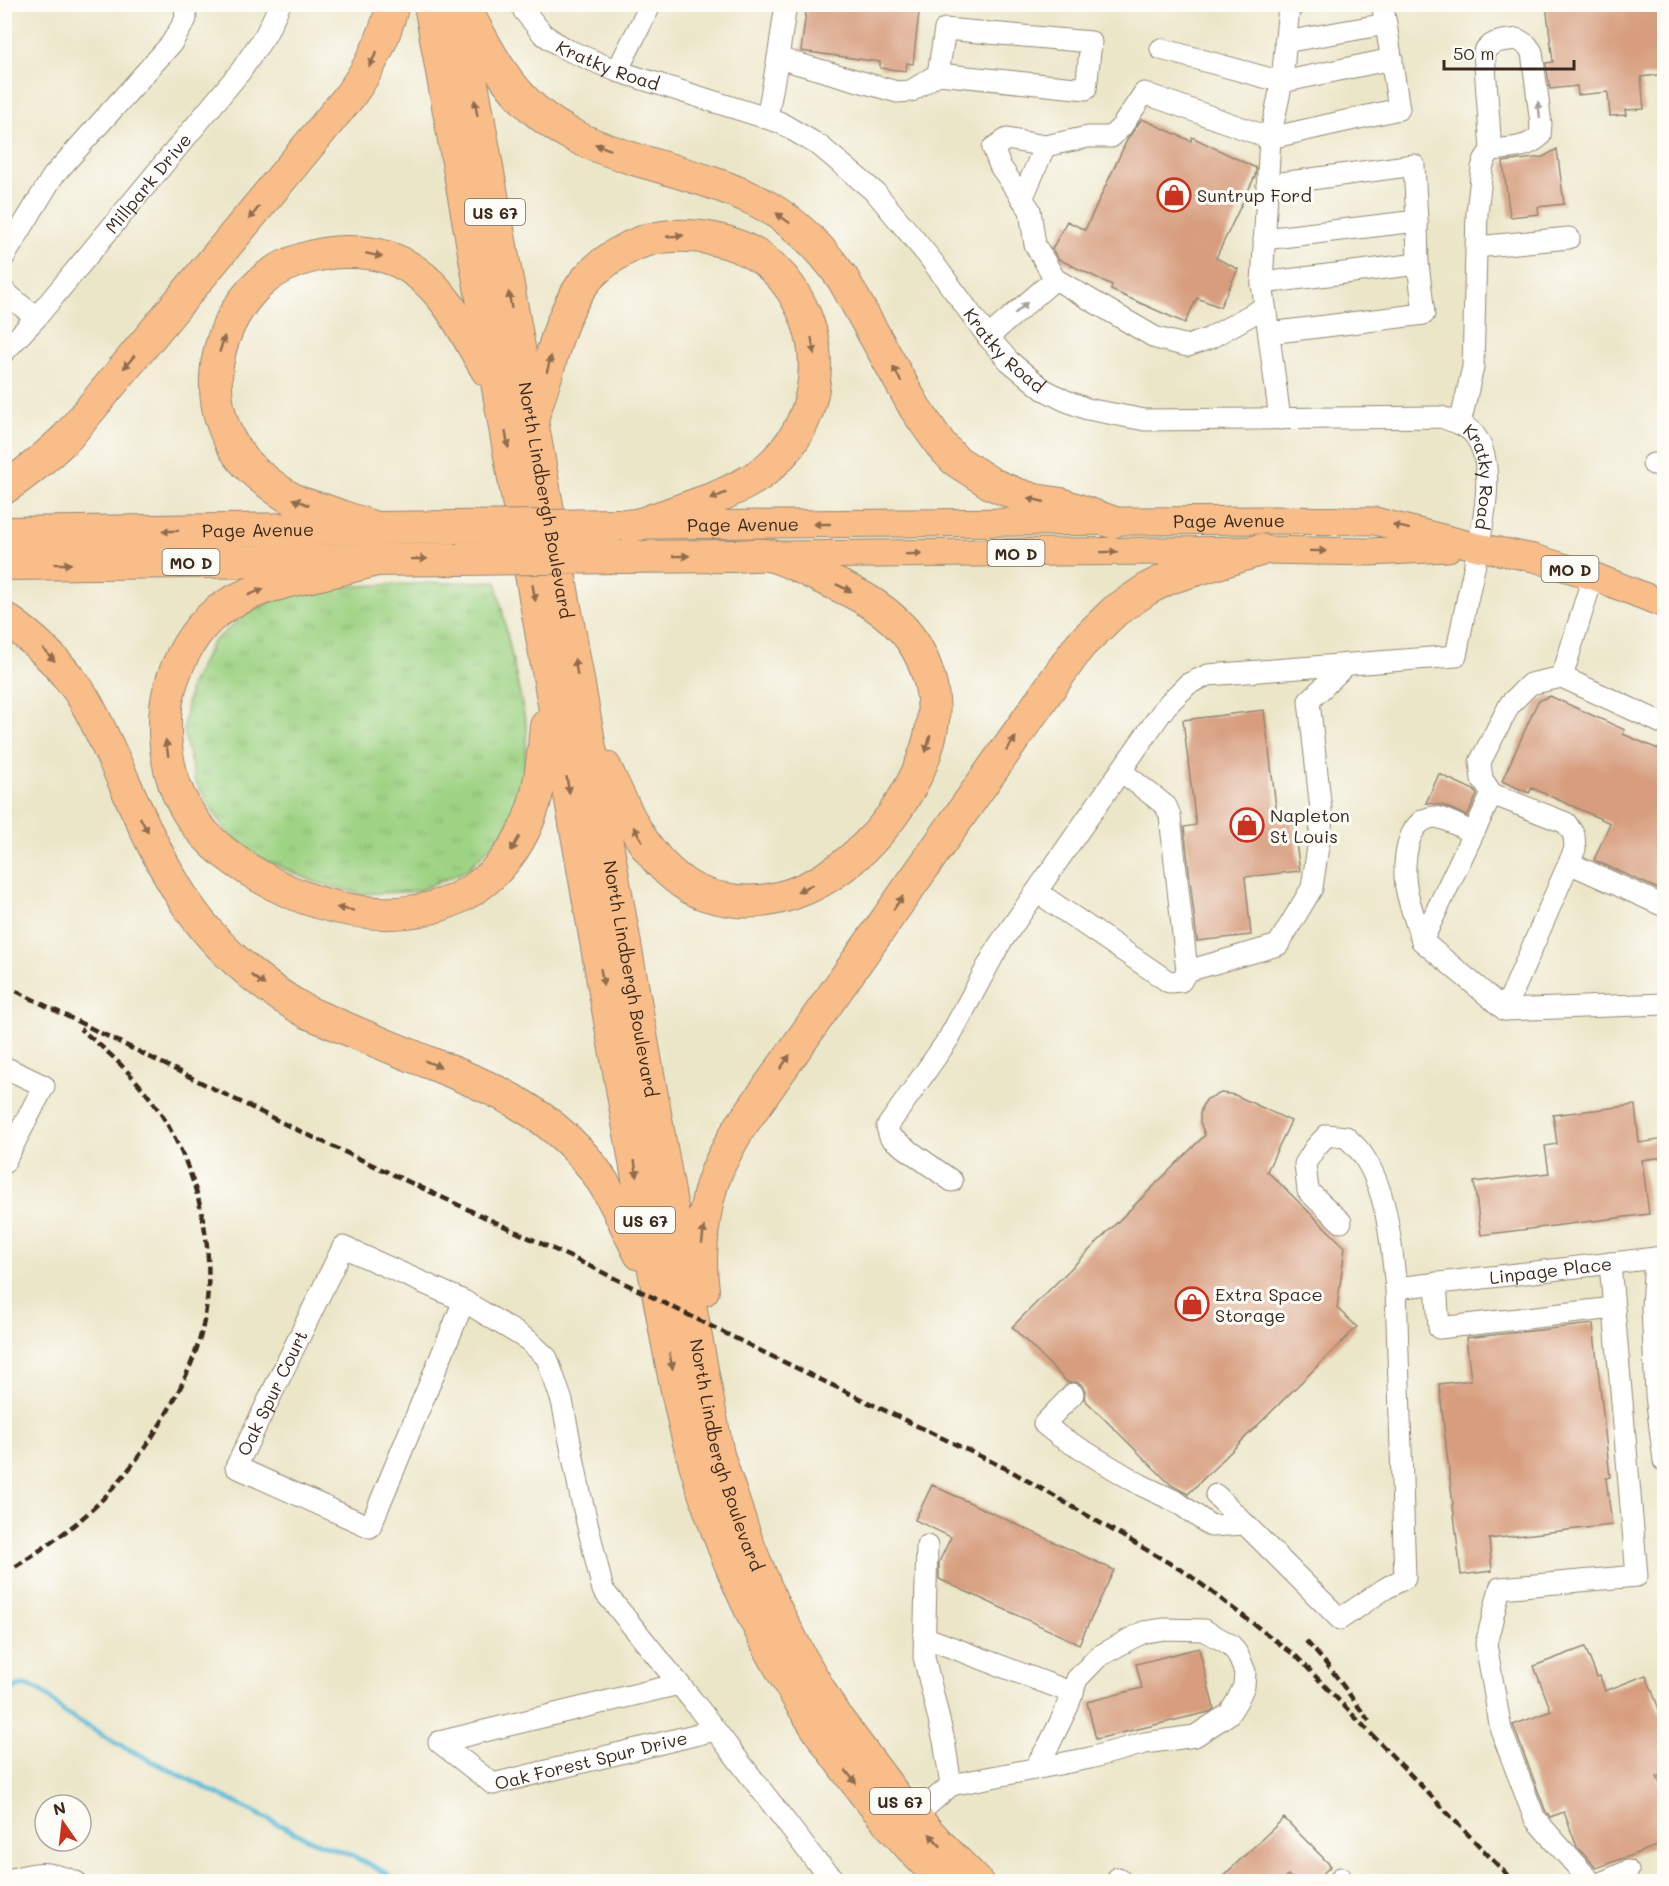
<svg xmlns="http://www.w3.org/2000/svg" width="1669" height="1886" font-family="Mali,sans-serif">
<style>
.grass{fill:url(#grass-tufts);stroke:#6d7e51;stroke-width:1.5}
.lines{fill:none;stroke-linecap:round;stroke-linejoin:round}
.stream{stroke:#58b9d7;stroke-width:5}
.building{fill:#d79d7e}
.minor-casing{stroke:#948874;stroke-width:23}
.major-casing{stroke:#948874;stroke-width:29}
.highway-casing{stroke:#948874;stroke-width:34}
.minor{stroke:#fff;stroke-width:21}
.major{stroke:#f9bd89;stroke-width:27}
.highway{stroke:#f9bd89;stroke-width:32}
.rail{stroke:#3b2a1e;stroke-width:4.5;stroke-dasharray:9 4.5;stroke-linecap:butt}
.highway-bridge-casing{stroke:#948874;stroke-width:34;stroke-linecap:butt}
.highway-bridge{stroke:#f9bd89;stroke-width:32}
.oneway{fill:#906c4e}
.oneway2{fill:#a79f9a}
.labels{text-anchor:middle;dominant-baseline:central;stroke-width:6;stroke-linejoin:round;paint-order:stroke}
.shield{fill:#fdfcf7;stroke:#75695f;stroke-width:1.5}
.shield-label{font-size:16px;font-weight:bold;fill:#3b2a1e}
.street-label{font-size:18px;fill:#3b2a1e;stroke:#fdfcf7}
.poi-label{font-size:18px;fill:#3b2a1e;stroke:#fdfcf7;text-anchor:start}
</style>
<defs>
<pattern id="grass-tufts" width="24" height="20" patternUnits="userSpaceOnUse" patternTransform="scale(1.5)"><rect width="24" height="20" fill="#9fd384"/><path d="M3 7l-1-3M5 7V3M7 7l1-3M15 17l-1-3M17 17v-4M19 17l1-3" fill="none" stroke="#8ab572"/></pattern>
</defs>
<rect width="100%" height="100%" fill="#fdfcf7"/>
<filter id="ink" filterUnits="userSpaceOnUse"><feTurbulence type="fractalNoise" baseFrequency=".0167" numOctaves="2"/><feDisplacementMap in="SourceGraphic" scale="12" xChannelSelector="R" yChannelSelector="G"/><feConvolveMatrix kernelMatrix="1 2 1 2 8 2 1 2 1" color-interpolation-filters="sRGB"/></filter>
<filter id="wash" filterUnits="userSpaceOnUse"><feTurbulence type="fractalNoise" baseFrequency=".008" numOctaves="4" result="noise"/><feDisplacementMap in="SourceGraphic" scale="24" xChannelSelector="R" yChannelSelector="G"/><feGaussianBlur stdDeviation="1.35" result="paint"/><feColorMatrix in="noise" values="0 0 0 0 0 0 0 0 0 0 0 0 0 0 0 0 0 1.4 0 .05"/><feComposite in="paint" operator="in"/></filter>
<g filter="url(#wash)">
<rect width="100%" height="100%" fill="#ece6c9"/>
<!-- grass -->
<path class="grass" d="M496,581L527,729L524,783L507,829L467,870L418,891L361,894L315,882L260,858L225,830L195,782L183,729L190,687L212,643L247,613L288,593L327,587Z"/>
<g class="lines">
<!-- stream -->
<path class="stream" d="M4,1691L24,1685L40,1690L65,1713L116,1743L308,1839L353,1856L386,1873L395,1882"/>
</g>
<g id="blocks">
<!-- building -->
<path class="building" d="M807,4H920L913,64L907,63L906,71L880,68V62L801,51Z
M1546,4H1665V74L1641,77L1644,109L1625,110L1626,115L1610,116L1608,92L1578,95L1577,86L1550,89L1546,63L1553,62Z
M1142,119L1191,141L1192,137L1256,168L1255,176L1216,258L1238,269L1220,307L1197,298L1185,323L1111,290L1112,285L1058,259L1052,249L1067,221L1085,230L1128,138Z
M1557,149L1564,204L1538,207L1539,214L1510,217L1503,162L1543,157Z
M1550,696L1625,730L1623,734L1665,752V892L1594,860L1610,823L1532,788L1529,793L1502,781L1538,701Z
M1264,710L1277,815L1292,814L1300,871L1245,877L1251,935L1197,941L1184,827L1196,825L1183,720Z
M1439,774L1474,790L1477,795L1467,816L1442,805L1426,803Z
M1221,1093L1235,1095L1291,1121L1267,1171L1345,1247L1337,1308L1357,1327L1188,1494L1171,1485L1084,1399L1085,1391L1081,1384L1076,1382L1068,1383L1012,1327L1205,1135L1200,1122V1114L1202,1106L1207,1099Z
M1635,1105L1639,1143L1665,1139V1157L1642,1160L1649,1214L1481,1235L1474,1182L1549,1173L1545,1146L1557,1144L1553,1115Z
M1593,1324L1610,1477L1606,1478L1612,1525L1489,1539L1492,1571L1461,1575L1439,1384L1471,1380L1466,1338Z
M932,1485L1114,1570L1079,1644L939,1579V1562L951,1537L915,1520Z
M1585,1647L1597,1677L1600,1676L1605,1691L1646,1675L1665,1725V1774L1657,1777L1665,1796V1843L1596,1868L1577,1847L1564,1812L1550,1817L1546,1812L1513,1725L1551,1711L1534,1666Z
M1199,1648L1214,1709L1209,1712L1096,1739L1087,1702L1142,1688L1136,1664Z
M1284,1818L1331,1866L1315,1881H1294L1288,1875L1281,1881H1218Z"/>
</g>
</g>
<g filter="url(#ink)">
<use href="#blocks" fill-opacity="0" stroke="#948874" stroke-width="1.5"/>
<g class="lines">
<!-- minor casing -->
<g class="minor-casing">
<g id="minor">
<path id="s1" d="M522,4L524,11L543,34L563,48L617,71L779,122L820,146L876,193L929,257L988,337L1009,361L1043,389L1064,400L1087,409L1145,420L1441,417C1453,421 1469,426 1476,437C1499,470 1479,542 1472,578C1466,604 1461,630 1456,656L1208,675L1188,684L1166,706L999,945L949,1038L887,1127L890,1137L952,1181"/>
<path d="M1285,42L1386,24"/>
<path d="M1161,49L1282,82L1392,59"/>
<path d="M778,58L786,4"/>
<path d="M617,71L651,4"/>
<path d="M767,118L778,58L897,92L911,91L938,74L945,29L1091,42L1086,89L938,74"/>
<path d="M1022,199L1045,146"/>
<path d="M1417,221L1418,264"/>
<path d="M1264,239L1417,221L1414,165L1267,185"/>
<path d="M1476,247L1569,238"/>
<path d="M4,257L53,176L171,44L186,19L185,4"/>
<path d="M1262,283L1418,264L1424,314L1269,333"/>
<path d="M4,291L36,318"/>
<path d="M1265,307L1210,338L1188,346L1156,338L1055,279L1035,245L1030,210L1000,166L993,148L1007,139L1045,146L1088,137H1111L1122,126L1144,93L1270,138L1399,109L1386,24L1382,4"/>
<path d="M988,337L1055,279"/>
<path id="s2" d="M4,352L36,318L240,72L266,34L280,4"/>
<path d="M1280,419L1262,283L1270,138L1282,82L1289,6L1296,4"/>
<path d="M1460,424L1473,367L1477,213L1482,168L1485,159L1491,150L1484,52C1491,40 1505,41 1517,39L1527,45L1532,52L1541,124L1540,136C1526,149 1510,148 1491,150"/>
<path d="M1653,464L1664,463"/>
<path d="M1593,576L1562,677L1664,724"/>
<path d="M1492,794L1422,941L1505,1010L1575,849L1574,835L1566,823L1492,794L1482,779L1480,762L1510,704L1530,684L1562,677"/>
<path d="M1569,863L1664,906"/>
<path d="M1037,892L1169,982L1181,981L1187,971L1170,816L1166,806L1121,771"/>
<path d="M1422,941C1417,924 1409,905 1406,887C1403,866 1405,818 1435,817C1443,817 1464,829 1473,833"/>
<path d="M1187,971L1278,945L1312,888L1322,819L1309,701L1347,664"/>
<path d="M1505,1010L1664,1004"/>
<path d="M4,1067L44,1086L4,1163"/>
<path d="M1341,1222L1308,1191L1305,1164L1315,1148L1327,1135L1346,1137C1351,1142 1358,1148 1362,1154C1388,1191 1391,1244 1396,1288"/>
<path d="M1655,1258L1652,1307L1656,1395L1664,1461"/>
<path d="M1436,1283L1439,1328L1614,1308"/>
<path id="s3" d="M464,1301L370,1527L236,1467L343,1247L464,1301L528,1340L547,1358L562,1401L580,1493L603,1590L693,1701L815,1860L837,1882"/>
<path d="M1073,1394L1044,1424L1059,1436L1141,1485L1177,1502L1211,1526L1245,1524"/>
<path id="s4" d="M1216,1495L1340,1619L1386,1588L1405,1578L1396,1288L1664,1257"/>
<path d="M924,1637L1073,1693"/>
<path id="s5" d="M679,1684L439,1742L493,1784L715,1730"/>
<path d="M951,1785L1090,1758L1145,1743L1195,1736L1229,1714L1237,1701L1244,1686L1245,1672L1238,1655L1231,1645L1204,1630L1165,1629L1144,1632L1130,1639L1098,1657L1077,1679L1068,1706L1049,1745L1034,1769"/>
<path d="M914,1817L951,1785L944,1741L924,1657L927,1546"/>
<path d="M1118,1878L1122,1882"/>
<path d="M4,1881C37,1873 43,1869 76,1882"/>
<path d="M1338,1882L1341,1878"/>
<path d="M1591,1882L1535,1819L1501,1730L1486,1644L1500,1588L1637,1576L1610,1263"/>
<path d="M1603,1882L1628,1871"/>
</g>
</g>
<!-- major casing -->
<g class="major-casing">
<g id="major">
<path id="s6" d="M649,525L1266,520L1375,521L1478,547L1534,558L1593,576L1664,604"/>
<path d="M776,555L1260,550L1370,552L1448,548"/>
</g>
</g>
<!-- highway casing -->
<g class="highway-casing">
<g id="highway">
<path d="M430,4L657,1286C667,1340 676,1394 690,1446C737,1615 819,1758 944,1882"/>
<path id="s7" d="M458,4L670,1198L718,1455L747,1542L772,1602L801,1658L833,1713L895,1796L938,1843L977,1882"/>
<path d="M468,14C487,49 505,85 536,111C563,135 600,148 634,159C674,171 717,182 755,200C791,218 821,247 843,279L915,408L941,445L955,460L992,484L1016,494L1035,500L1061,504L1112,522"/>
<path d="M533,416C538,401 543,385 548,369C556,339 564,311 582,285C600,261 633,241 662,237C696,233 733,239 762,259C776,269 789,284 797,299C829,356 817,425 768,468C754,481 734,489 717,497C698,504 680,510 661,517C653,519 644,524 635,525C629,526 623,525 617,525"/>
<path d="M4,488C28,473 48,455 68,436L348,98C370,69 384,40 393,4"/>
<path d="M376,528C357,522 338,515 320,509C311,506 302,504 294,500C281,493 268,483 257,474C197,423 206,330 262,281C285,261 322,251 351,252C374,252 397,258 416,272C450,296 466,336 487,370"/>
<path id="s8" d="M4,533L454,527"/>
<path d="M377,560C356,565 336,571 315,575C281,583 247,590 218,611C193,630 177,661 169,691C160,728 166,776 186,809C202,837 231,860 259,876C336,922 449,936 509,855C538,816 542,772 546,726"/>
<path d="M4,564L461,559"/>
<path d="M4,618C34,638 58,662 79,691C93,712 103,737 114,760C136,808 157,859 186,903C217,949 258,984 307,1012C345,1028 382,1044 420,1059C485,1085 539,1105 586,1159C610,1187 623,1221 640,1254"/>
<path d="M605,767C626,812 645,860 689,887C704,896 720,899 737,901C829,910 922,807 933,720C936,694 927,664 913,642C891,610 857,593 822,578C807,571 788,560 772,556C760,553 744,556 732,556C695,556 659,557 623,557"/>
<path d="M703,1290C698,1255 703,1206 716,1173C722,1158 730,1144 738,1130L1080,645L1115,611L1149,588L1169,578L1260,550"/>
</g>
</g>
<!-- minor -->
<use href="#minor" class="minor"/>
<!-- major -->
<use href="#major" class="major"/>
<!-- highway -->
<use href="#highway" class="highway"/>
<!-- rail -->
<path class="rail" d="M4,985L291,1127L596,1269L761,1351L1011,1471L1188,1574L1297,1657L1514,1882
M4,1574C46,1547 88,1519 120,1480C152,1443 191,1378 202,1330C219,1259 201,1179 163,1117C142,1083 111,1053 80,1029
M1306,1641L1330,1668L1369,1721"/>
<!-- highway-bridge casing -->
<g class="highway-bridge-casing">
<path id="highway-bridge" d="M454,527L617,525
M461,559L623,557"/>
</g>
<!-- highway-bridge -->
<use href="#highway-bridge" class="highway-bridge"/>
</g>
<!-- one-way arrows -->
<defs><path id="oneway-solid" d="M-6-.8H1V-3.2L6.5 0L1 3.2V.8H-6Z" transform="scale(1.5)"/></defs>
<g class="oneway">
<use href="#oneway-solid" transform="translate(373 59) rotate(117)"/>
<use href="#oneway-solid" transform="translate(476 108) rotate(-100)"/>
<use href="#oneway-solid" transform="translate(603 147) rotate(-159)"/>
<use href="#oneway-solid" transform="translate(254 213) rotate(129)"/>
<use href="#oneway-solid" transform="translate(783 218) rotate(-143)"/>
<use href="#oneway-solid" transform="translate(675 236) rotate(-5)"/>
<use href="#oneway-solid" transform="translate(374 255) rotate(12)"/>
<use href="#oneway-solid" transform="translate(510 300) rotate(-100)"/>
<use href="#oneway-solid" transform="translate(222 344) rotate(-73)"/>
<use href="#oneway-solid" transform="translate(813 346) rotate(80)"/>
<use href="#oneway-solid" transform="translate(129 362) rotate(130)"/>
<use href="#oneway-solid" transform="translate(549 364) rotate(-75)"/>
<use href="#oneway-solid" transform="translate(897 374) rotate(-118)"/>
<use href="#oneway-solid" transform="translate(507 440) rotate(80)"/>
<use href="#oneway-solid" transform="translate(718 496) rotate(158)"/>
<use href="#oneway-solid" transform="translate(1036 500) rotate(-167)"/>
<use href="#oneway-solid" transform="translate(301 502) rotate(-158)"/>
<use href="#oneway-solid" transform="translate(822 524) rotate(180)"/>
<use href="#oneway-solid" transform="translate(1401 527) rotate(-166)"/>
<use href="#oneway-solid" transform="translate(170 531) rotate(179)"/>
<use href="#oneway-solid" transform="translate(1318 551) rotate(1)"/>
<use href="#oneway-solid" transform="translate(1109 552) rotate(-1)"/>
<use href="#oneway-solid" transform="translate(914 554) rotate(-1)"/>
<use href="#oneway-solid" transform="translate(681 556) rotate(-1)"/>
<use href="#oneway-solid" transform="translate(419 559) rotate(-1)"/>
<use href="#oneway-solid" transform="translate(63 564) rotate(-1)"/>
<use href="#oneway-solid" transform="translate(844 588) rotate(25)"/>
<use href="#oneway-solid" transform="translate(256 592) rotate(-23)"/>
<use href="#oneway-solid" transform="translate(534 593) rotate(80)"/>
<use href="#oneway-solid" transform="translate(49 655) rotate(46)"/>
<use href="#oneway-solid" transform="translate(576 667) rotate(-100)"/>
<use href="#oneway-solid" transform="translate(928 744) rotate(105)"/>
<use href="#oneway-solid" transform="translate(1011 744) rotate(-55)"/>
<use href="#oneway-solid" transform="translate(167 748) rotate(-99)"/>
<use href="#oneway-solid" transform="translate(568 785) rotate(80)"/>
<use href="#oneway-solid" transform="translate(144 825) rotate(63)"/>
<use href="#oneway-solid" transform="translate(638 834) rotate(-122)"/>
<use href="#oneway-solid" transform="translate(515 844) rotate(120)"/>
<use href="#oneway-solid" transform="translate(805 888) rotate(156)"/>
<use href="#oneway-solid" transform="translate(898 903) rotate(-55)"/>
<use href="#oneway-solid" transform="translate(345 909) rotate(-169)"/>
<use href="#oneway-solid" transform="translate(602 977) rotate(80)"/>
<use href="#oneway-solid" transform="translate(258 980) rotate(37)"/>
<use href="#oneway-solid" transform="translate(785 1062) rotate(-55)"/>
<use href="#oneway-solid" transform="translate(433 1064) rotate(22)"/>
<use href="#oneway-solid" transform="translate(636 1169) rotate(80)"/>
<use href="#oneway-solid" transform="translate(703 1235) rotate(-83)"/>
<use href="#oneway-solid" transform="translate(671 1361) rotate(79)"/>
<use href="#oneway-solid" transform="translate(851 1777) rotate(52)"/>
<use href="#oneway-solid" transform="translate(935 1840) rotate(-133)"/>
</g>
<g class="oneway2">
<use href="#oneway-solid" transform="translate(1539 110) rotate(-97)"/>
<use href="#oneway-solid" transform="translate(1021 308) rotate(-42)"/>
</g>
</g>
<!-- icons -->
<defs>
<g id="shop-ring" transform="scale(1.725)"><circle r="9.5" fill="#fdfcf7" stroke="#c8321e" stroke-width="1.5"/><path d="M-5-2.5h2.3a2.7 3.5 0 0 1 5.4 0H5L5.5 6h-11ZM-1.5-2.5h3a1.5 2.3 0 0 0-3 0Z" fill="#c8321e"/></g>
</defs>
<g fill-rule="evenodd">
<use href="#shop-ring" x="1174" y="195"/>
<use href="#shop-ring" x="1247" y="825"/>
<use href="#shop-ring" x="1192" y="1304"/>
</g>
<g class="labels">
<!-- shield labels -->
<g class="shield">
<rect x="465" y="199" width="60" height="26" rx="4.5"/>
<rect x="987.5" y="540" width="57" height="26" rx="4.5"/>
<rect x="162.5" y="549" width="57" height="26" rx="4.5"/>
<rect x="1541.5" y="556" width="57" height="26" rx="4.5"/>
<rect x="615" y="1207" width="60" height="26" rx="4.5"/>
<rect x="870" y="1788" width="60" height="26" rx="4.5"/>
</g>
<g class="shield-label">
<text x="495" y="212">US 67</text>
<text x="1016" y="553">MO D</text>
<text x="191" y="562">MO D</text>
<text x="1570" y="569">MO D</text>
<text x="645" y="1220">US 67</text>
<text x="900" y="1801">US 67</text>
</g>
<!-- street labels -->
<g class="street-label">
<text stroke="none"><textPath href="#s1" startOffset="110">Kratky Road</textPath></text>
<text stroke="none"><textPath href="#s2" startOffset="222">Millpark Drive</textPath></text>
<text stroke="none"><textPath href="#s1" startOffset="614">Kratky Road</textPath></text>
<text stroke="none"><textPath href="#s1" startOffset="1154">Kratky Road</textPath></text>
<text stroke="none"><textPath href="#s7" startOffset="504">North Lindbergh Boulevard</textPath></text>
<text stroke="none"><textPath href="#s6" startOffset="580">Page Avenue</textPath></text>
<text stroke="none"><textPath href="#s6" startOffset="94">Page Avenue</textPath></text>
<text stroke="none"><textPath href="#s8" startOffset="254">Page Avenue</textPath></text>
<text stroke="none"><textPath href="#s7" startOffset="990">North Lindbergh Boulevard</textPath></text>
<text stroke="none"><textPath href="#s4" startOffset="698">Linpage Place</textPath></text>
<text stroke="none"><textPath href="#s3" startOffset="474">Oak Spur Court</textPath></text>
<text stroke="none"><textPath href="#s7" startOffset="1476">North Lindbergh Boulevard</textPath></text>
<text stroke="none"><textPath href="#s5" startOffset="416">Oak Forest Spur Drive</textPath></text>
</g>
<!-- poi labels -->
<g class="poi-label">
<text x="1197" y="195">Suntrup Ford</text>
<text x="1270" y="815">Napleton<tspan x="1270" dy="21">St Louis</tspan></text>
<text x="1215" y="1294">Extra Space<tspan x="1215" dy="21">Storage</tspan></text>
</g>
</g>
<!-- margin -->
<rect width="1669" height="1886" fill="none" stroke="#fdfcf7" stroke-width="24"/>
<!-- north arrow -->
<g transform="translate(63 1823) rotate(346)"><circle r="28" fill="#fdfcf7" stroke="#afa8a0" stroke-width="1.5"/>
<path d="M0-4.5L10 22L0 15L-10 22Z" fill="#c8321e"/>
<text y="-9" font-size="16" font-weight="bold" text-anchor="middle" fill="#3b2a1e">N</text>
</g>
<!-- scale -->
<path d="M1444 60v9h130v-9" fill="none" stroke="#3b2a1e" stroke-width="3"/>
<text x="1453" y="60" font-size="18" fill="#3b2a1e" stroke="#fdfcf7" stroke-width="4.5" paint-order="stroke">50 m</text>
</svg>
